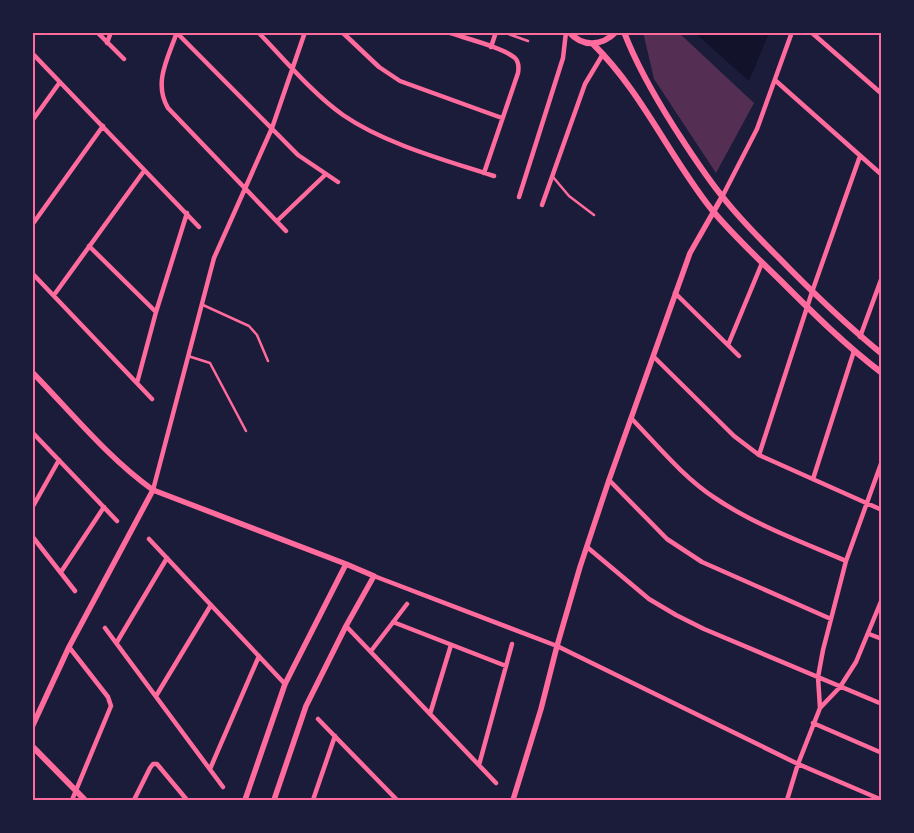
<svg xmlns="http://www.w3.org/2000/svg" width="914" height="833" font-family="Figtree,sans-serif">
<style>
.water{fill:#12122b}
.building{fill:#542f53}
.lines{fill:none;stroke-linecap:round;stroke-linejoin:round}
.service{stroke:#ff6b9d;stroke-width:2.5}
.minor{stroke:#ff6b9d;stroke-width:4.5}
.tertiary{stroke:#ff6b9d;stroke-width:5.5}
.secondary{stroke:#ff6b9d;stroke-width:6}
.neatline{fill:none;stroke:#ff6b9d;stroke-width:2}
</style>
<rect width="100%" height="100%" fill="#1b1b3a"/>
<!-- water -->
<path class="water" d="M695,33H769L749,81Z"/>
<!-- building -->
<path class="building" d="M643,32H678L754,103L716,173L654,79Z"/>
<g class="lines">
<!-- service -->
<path class="service" d="M503,32L528,41
M553,177L569,196L594,215
M203,305L249,326L257,335L268,361
M188,356L210,363L246,431"/>
<!-- minor -->
<path class="minor" d="M97,32L124,59
M177,32C168,58 153,83 168,108L286,231
M258,32C284,59 313,94 343,115C385,144 445,160 494,176
M342,32L379,67L400,81L502,118
M447,32C464,38 502,47 515,58C519,62 519,67 518,73L484,173
M811,32L882,94
M177,33L298,155L338,182
M107,43L111,32
M491,47L496,32
M32,53L199,227
M776,81L882,175
M32,121L60,82
M519,197L563,58L566,32
M722,197L757,129L792,32
M542,205L585,84L603,54
M277,221L325,175
M32,225L103,126
M89,246L156,312
M32,273L152,399
M675,293L739,356
M54,295L144,171
M860,337L882,277
M728,345L762,263
M654,357L734,436L759,455L882,510
M137,383L156,312L187,213
M631,418C657,445 684,478 715,498C755,525 802,542 846,561
M32,432L117,521
M759,455L812,292L860,156
M813,479L854,351
M609,480L667,539L702,562L831,619
M153,490L214,258L272,128L305,32
M32,508L59,460
M32,536L75,591
M149,539L285,684
M587,547L649,599L676,615L704,629L882,704
M61,572L104,507
M374,576L557,646L798,764L882,800
M393,622L506,666
M346,626L496,783
M105,628L223,787
M869,634L882,639
M117,642L167,558
M69,647L108,697L111,706L72,800
M371,651L407,604
M156,696L211,605
M820,708L818,677L823,650L846,561L882,461
M430,714L451,645
M318,719L397,800
M813,723L882,753
M479,765L512,644
M210,769L259,656
M134,800L150,768L153,764H157L187,800
M313,800L335,736
M787,800L798,764L820,708L840,687L856,662L882,599"/>
<!-- tertiary -->
<path class="tertiary" d="M32,372C71,412 108,458 153,490L346,564L374,576L346,626L306,706L274,800
M32,727L69,647L153,490
M245,800L285,684L346,564
M513,800L541,709L557,646L580,567L609,480L690,253L722,197"/>
<!-- secondary -->
<path class="secondary" d="M569,32C583,48 602,46 616,32
M624,32C637,66 655,97 674,127C689,150 704,174 722,196C738,217 757,236 776,255C810,290 844,323 882,354
M593,44C642,92 669,156 712,210C733,235 757,258 781,281C813,313 845,345 882,373
M32,746L85,800"/>
</g>
<!-- border -->
<rect width="914" height="833" fill="none" stroke="#1b1b3a" stroke-width="68"/>
<rect x="34" y="34" width="846" height="765" class="neatline"/>
</svg>
